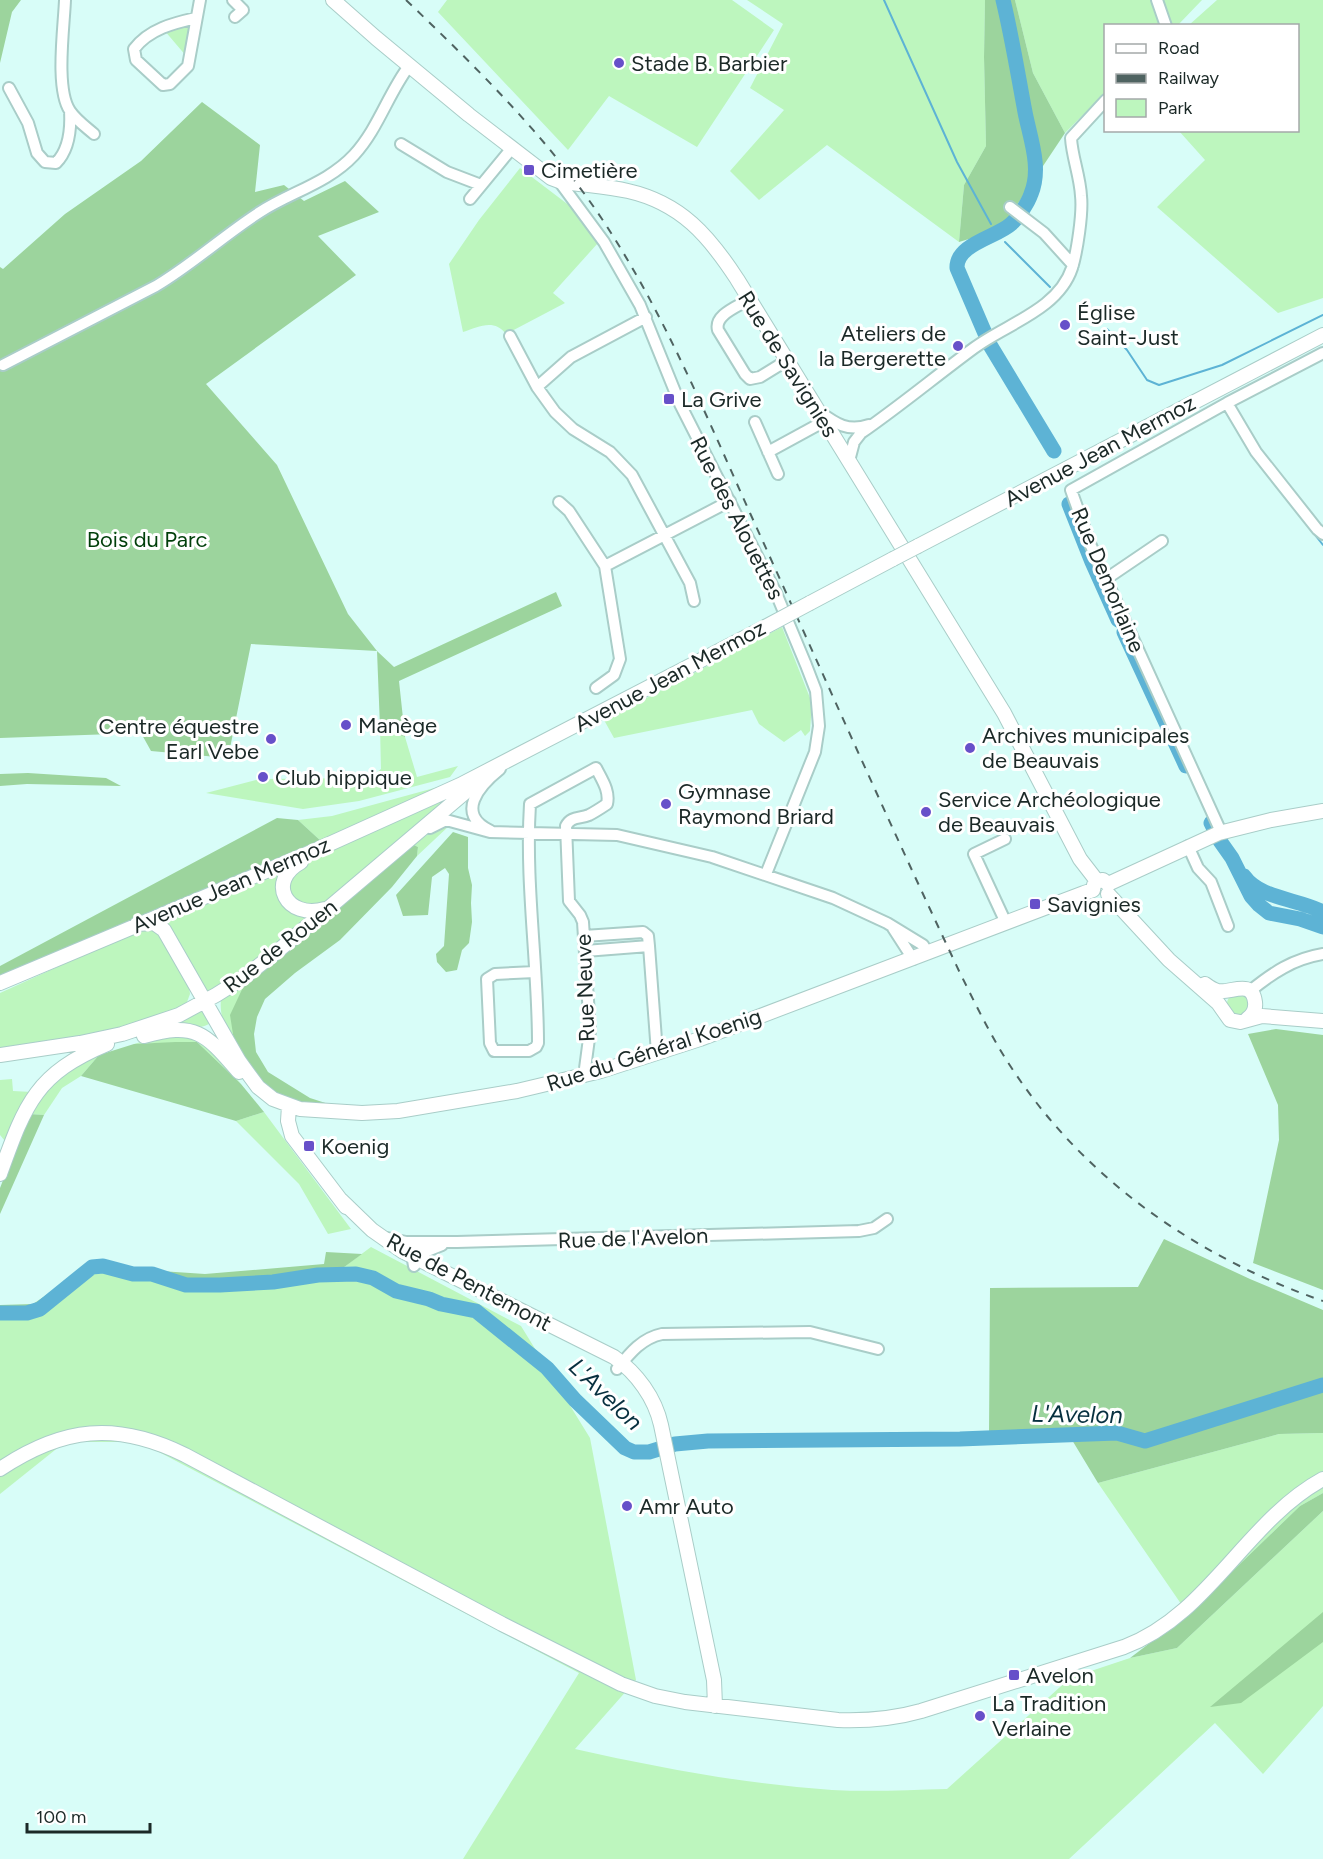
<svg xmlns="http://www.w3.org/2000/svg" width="1323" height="1859" font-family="Figtree,sans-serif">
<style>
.green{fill:#bdf6be}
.forest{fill:#9cd49d}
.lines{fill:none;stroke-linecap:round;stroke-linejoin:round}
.stream{stroke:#5db3d5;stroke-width:2}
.river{stroke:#5db3d5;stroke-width:15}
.street-casing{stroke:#a9cdc8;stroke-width:14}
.secondary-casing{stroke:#a9cdc8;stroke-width:16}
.street{stroke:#fff;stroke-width:10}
.secondary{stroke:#fff;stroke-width:14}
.rail{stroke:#4f6361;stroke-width:2;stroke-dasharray:8 8;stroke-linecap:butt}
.secondary-bridge-casing{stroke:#a9cdc8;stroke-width:16;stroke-linecap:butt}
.secondary-bridge{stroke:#fff;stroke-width:14}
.poi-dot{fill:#6750c9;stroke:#fff;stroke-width:2}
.labels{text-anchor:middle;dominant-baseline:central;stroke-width:6;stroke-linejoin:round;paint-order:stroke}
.poi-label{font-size:22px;fill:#1b2927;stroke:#fff;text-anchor:start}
.street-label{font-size:22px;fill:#1b2927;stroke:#fff}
.park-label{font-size:22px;fill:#003f0a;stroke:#fff}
.water-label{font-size:24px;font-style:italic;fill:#07303f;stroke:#fff}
</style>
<rect width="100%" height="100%" fill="#d8fdf8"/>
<!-- green -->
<path class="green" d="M447,0H732L774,30L697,147L609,96L568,150L438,12Z
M747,0H985L984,57L986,146L964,185L959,242L827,145L759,200L730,171L784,110L750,88L783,24Z
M1015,0H1202L1178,25L1106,26L1105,93L1065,133L1033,73Z
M1217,0H1323V298L1278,313L1157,207L1205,160L1179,131L1298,130V26L1189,25Z
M192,24L187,57L164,30Z
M520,168L570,206L598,243L553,293L565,303L506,334C494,318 478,327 463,332L449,264L479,220Z
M782,627L812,703L810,731L805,736L801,730L784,742L759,724L752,710L614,738L604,720Z
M380,727L405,737L417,777L458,766L450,777L359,801L303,809L206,793L260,779L369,778L381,769Z
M438,787L434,793L322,842L298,820L332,816Z
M445,800L444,803L325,904L318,907L295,902L288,888L293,872L306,862Z
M441,824L450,825L417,856L418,847L414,845Z
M285,869L280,892L312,916L244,971L207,995L162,921Z
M141,929L155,930L163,938L189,986L190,994L187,1002L179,1010L119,1032L0,1052V993Z
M246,981L235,1047C227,1030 219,1018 221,999Z
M1227 1004a11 11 0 1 1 22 0a11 11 0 1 1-22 0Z
M206,1007L209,1024C198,1030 187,1026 175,1024V1021Z
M166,1034L196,1037L220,1057L241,1084L197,1042L134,1044Z
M99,1055L81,1076L62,1088L44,1115L29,1114C50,1084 62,1067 99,1055Z
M12,1079L13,1091L32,1092L5,1141L0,1135V1080Z
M264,1112L351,1229L328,1234L299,1184L236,1121Z
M371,1247L521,1326L590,1438L636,1680L575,1749C660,1768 745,1784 832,1790C870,1792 909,1790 947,1789L1070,1678L1130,1658L1177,1648L1323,1511V1706L1263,1774L1215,1723L1069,1859H463L579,1673L140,1442H65L0,1494V1319L42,1316L97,1270L202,1288L332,1276Z
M1323,1433V1493L1300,1506L1188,1614L1098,1483L1279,1434Z"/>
<!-- forest -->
<path class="forest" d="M0,0H21L12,12L0,63Z
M985,0H1015L1033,73L1065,133L1007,220L992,232L959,242L964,185L986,146L984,57Z
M202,102L260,145L255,192L284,185L304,201L345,181L379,212L318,236L356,275L206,384L277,465L348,614L377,651L394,667L556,592L562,606L399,681L405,737L380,727L377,651L251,644L228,758L151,751L141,733L0,738V267L3,269L65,214L141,161Z
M28,773L106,778L121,786L27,784L0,786V774Z
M277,818L298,820L322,842L0,977V966Z
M453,832L468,837V868L472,885L471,903L472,922L469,943L462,950L457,970L446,972L437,962L436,954L444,946L449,874L445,868L432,877L428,915L403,916L396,895Z
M414,845L418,847L417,856L392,887L340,940L295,973L265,999L257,1017L254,1034L256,1052L268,1072L310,1098L344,1109L299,1104L279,1096L267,1088L235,1047L230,1015L246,981Z
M1276,1029L1323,1035V1290L1253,1263L1279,1140L1278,1105L1248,1034Z
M175,1042H197L241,1084L264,1112L236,1121L81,1076L99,1055L134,1044Z
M29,1114L44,1115L0,1214V1188Z
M1164,1239L1250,1279L1323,1310V1433L1279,1434L1098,1483L1069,1435H989L990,1288L1138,1287Z
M326,1252L362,1254L332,1276L202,1288L97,1270L42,1316L0,1319V1305L33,1304L97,1261L131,1269L205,1274L324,1264Z
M1323,1493V1511L1177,1648L1130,1658L1188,1614L1300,1506Z
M1323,1612V1642L1241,1703L1210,1707Z"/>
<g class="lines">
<!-- stream -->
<path class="stream" d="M884,0L957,162L991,224
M1005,242L1050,287
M1107,329L1127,350L1147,380L1159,385L1222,365L1323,315
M1226,412L1248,448
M1304,521L1323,545"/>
<!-- river -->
<path class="river" d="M1003,0C1012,37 1018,75 1025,112C1030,138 1042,168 1031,194C1028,203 1018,218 1011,224C997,237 956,244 957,268L990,345L1054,451
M1069,504L1092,562L1118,620
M1124,632L1186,766
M1211,823L1220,841L1232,858L1251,896L1259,905L1269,913L1300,919L1323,927
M1244,876C1260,899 1299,899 1323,912
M0,1313H27L40,1309L92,1267L103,1266L133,1274H152L186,1285H220L273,1282L318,1275L356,1274L373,1278L396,1291L429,1299L441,1304L476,1311L547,1368L575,1400L625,1448L634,1452H649L675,1444L708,1441L960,1439L1117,1433L1145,1441L1323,1385"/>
<!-- street casing -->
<g class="street-casing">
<path id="street" d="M65,0C64,27 55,89 70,111C76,120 86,127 94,134
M233,0L243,10L235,17
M1157,0L1166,26
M196,18C174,23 149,29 134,49L136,60L163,85L170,84L188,66L200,0
M9,88L28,123L37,153L45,162L56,163C69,150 71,128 70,111
M401,144L447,172L481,185
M559,181L604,242L640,305L680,404L776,593L806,665L816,691L819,726L815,752L766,874
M470,199L512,148
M1010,207L1044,233L1073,265
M748,300C737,307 714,315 718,330L745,374L750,379L760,377L786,361
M510,336L537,387L555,412L573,429L610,452L632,475L690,583L694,601
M3,365L156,286C193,264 224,235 260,212C291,192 328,183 354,155C378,129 388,94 409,66
M537,387L571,357L646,317
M1227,403L1256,452L1317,529L1323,534
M820,412C836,424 848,432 869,425
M755,422L778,474
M768,452L823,422
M849,461L854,442L861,433C900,406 936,376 974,348C1006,324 1058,310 1072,268C1077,252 1083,213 1081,196C1080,176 1072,157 1071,138L1106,100
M559,502L569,511L605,566L620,659L614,675L596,688
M605,566L730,501
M1106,579L1162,541
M430,828L446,820L490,832L617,835L712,857L833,898L887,923L923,945L928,953
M491,831C454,814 480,785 500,769
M1221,832L1091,546L1071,490L1227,403L1323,353
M1005,839L974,854L1006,923
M1188,846L1198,868L1211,882L1228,926
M893,928L913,959
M584,936L643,932L648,936L649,946L585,951
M649,946L657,1053
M535,972L495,974L487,979L490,1043L494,1051H529L536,1047L538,1043C538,964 525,883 530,804L596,768C602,780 610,791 607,804C601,808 595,812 589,815C580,819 571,816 566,826L569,901L580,915L583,922L590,1031L584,1076
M1249,992C1272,973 1293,959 1323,954
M387,1238L406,1242H457L859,1231L874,1228L887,1219
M425,1242L419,1245L412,1254L414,1266L427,1251L442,1245
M617,1369C630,1353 642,1338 662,1334L810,1332L878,1349"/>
</g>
<!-- secondary casing -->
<g class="secondary-casing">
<path id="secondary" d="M333,0L376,38L469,115L551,178L559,181C582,185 605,186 628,191C681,203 709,236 737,279L1004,713L1080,859L1097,881
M918,546L1323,335
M810,603L893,559
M301,862C266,881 286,920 325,909
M1097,881L1103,880L1108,884L1219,833L1271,820L1323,811
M1108,894L1169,960L1218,1003L1230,1020L1240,1022L1262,1016L1323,1021
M137,924L154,923L164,930L239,1061L258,1087L273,1099L300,1109L362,1113L398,1111L517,1091L601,1071L700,1039L1084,893L1093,890L1094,885L1097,881
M0,983L316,850L460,785L765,627
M1205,984C1209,987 1213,990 1218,991C1230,994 1252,978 1255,1002C1256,1010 1253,1015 1247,1019
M144,1036C196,1021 206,1034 239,1072
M0,1055L80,1043L122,1034L179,1015L216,995L243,978L279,950L475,784
M289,1106L288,1121L292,1136L346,1207
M0,1174C25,1105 35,1074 107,1044
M341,1200L372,1230L402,1251L614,1357C637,1373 655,1398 661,1425L714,1680L715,1706
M0,1469C63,1427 116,1421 185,1455L502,1624L621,1684L655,1696L685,1702L838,1720C867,1721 893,1719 921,1711L1124,1647C1208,1616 1246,1521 1323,1479"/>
</g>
<!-- street -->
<use href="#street" class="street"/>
<!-- secondary -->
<use href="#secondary" class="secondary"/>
<!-- rail -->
<path class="rail" d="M406,0C477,68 547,137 602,219C663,311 705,413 750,513C820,667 888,821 960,973C977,1007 993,1041 1015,1073C1088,1182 1199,1258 1323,1301"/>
<!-- secondary-bridge casing -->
<g class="secondary-bridge-casing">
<path id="secondary-bridge" d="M893,559L918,546
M765,627L810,603"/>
</g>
<!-- secondary-bridge -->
<use href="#secondary-bridge" class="secondary-bridge"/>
</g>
<!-- markers -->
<g class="poi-dot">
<circle cx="619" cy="63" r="6"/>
<rect x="523" y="164" width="12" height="12" rx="3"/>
<circle cx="1065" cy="325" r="6"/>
<circle cx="958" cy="346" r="6"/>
<rect x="663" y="393" width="12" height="12" rx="3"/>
<circle cx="346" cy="725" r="6"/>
<circle cx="271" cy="739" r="6"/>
<circle cx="970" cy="748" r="6"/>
<circle cx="263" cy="777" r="6"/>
<circle cx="666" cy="804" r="6"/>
<circle cx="926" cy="812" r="6"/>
<rect x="1029" y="898" width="12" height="12" rx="3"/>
<rect x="303" y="1140" width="12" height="12" rx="3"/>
<circle cx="627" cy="1506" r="6"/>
<rect x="1008" y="1669" width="12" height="12" rx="3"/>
<circle cx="980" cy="1716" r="6"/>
</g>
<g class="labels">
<!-- poi labels -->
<g class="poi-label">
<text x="631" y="63">Stade B. Barbier</text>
<text x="541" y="170">Cimetière</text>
<text x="1077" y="312">Église<tspan x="1077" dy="25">Saint-Just</tspan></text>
<text x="946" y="333" text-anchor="end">Ateliers de<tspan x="946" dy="25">la Bergerette</tspan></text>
<text x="681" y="399">La Grive</text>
<text x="358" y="725">Manège</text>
<text x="259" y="726" text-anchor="end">Centre équestre<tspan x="259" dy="25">Earl Vebe</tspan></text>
<text x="982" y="735">Archives municipales<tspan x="982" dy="25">de Beauvais</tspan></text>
<text x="275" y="777">Club hippique</text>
<text x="678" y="791">Gymnase<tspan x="678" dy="25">Raymond Briard</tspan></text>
<text x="938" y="799">Service Archéologique<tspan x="938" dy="25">de Beauvais</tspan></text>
<text x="1047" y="904">Savignies</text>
<text x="321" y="1146">Koenig</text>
<text x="639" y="1506">Amr Auto</text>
<text x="1026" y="1675">Avelon</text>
<text x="992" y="1703">La Tradition<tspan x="992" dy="25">Verlaine</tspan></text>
</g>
<!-- street labels -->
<g class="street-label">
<text transform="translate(788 364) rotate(58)">Rue de Savignies</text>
<text transform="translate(1100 451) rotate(-28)">Avenue Jean Mermoz</text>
<text transform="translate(737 518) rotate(63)">Rue des Alouettes</text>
<text transform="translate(1108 580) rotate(67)">Rue Demorlaine</text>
<text transform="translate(670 676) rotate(-28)">Avenue Jean Mermoz</text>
<text transform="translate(231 885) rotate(-23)">Avenue Jean Mermoz</text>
<text transform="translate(280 946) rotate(-38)">Rue de Rouen</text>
<text transform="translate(585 988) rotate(-92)">Rue Neuve</text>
<text transform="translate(654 1050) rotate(-18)">Rue du Général Koenig</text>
<text transform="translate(633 1238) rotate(-2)">Rue de l'Avelon</text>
<text transform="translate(469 1282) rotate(28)">Rue de Pentemont</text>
</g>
<!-- park labels -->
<g class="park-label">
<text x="147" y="539">Bois du Parc</text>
</g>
<!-- water labels -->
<g class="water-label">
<text transform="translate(606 1394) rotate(44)">L'Avelon</text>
<text transform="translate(1077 1414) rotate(1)">L'Avelon</text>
</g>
</g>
<!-- legend -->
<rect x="1104" y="24" width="195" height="108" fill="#ffffff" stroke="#a4a9a9" stroke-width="1.5"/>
<rect x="1116" y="44" width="30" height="9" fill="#ffffff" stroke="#a4a9a9" stroke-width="1.5"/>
<text x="1158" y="54" font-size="18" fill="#1b2927">Road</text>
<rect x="1116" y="74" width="30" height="9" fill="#4f6361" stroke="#a4a9a9" stroke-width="1.5"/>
<text x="1158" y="84" font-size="18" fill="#1b2927">Railway</text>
<rect x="1116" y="99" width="30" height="18" fill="#bdf6be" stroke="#a4a9a9" stroke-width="1.5"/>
<text x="1158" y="114" font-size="18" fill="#1b2927">Park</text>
<!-- scale -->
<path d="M27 1823v9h123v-9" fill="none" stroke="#1b2927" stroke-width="3"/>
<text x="36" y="1823" font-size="18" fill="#1b2927" stroke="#ffffff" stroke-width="4.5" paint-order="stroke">100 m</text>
</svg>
